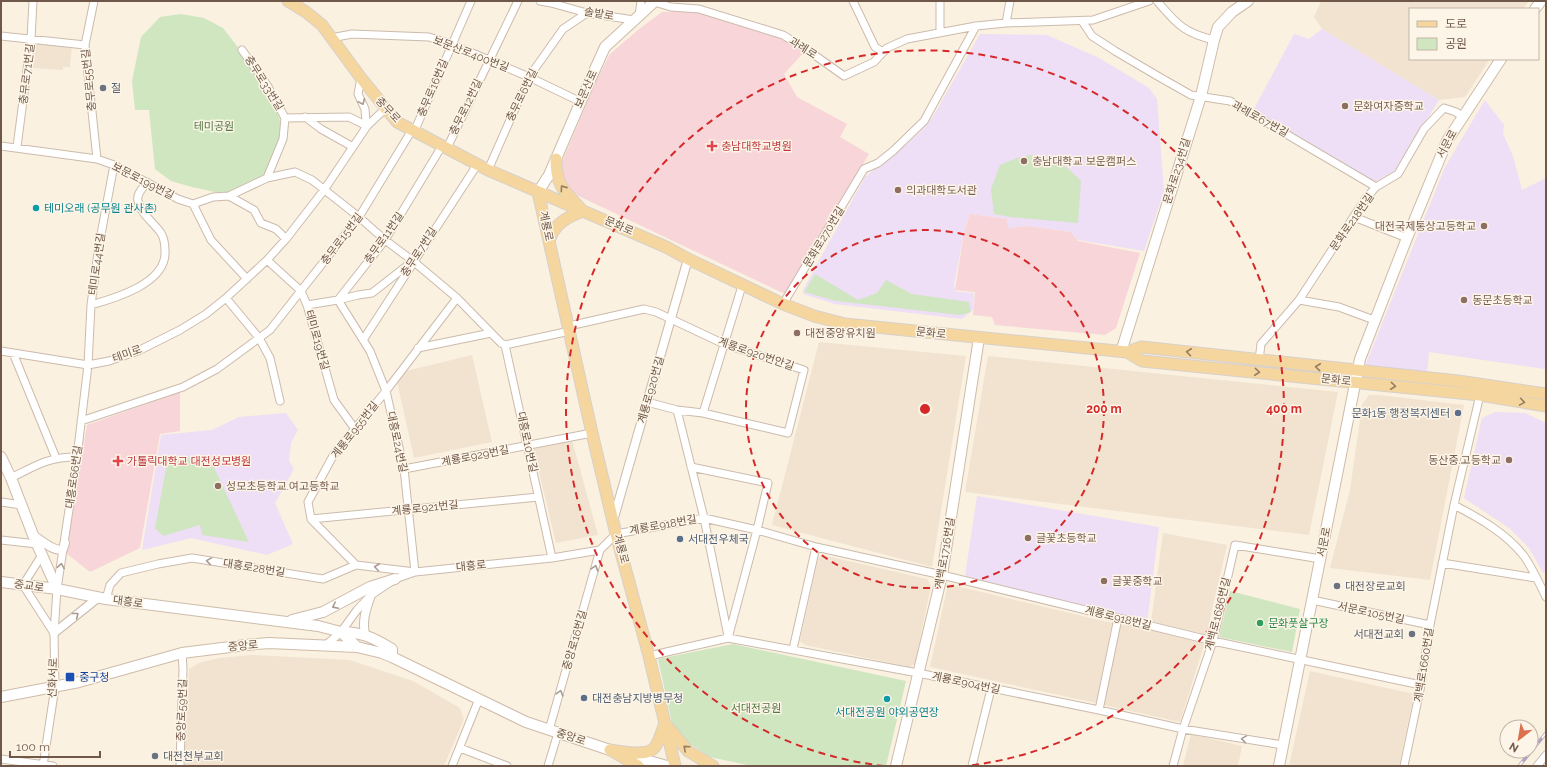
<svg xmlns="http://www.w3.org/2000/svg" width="1547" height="767" font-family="Raleway,'Noto Sans KR',sans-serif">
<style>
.residential{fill:#f1e3d0}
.education{fill:#eedef6}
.medical{fill:#f7d5d8}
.green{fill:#cfe6c1}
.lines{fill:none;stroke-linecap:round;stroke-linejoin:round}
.minor-casing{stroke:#ccbbac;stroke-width:9}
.tertiary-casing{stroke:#ccbbac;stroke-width:10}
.secondary-casing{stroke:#cfbba9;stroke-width:12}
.primary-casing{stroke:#d7d0cc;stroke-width:13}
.minor{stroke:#fff;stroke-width:7}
.tertiary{stroke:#fff;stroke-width:8}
.secondary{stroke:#fff;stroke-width:10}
.primary{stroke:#f5d69e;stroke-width:11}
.rail-casing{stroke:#b3a2c2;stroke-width:3.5}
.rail{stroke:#fdf5e7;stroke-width:2;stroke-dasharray:6;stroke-linecap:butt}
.oneway{stroke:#a99b92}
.oneway2{stroke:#977e63}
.ring{fill:none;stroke:#d62828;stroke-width:2;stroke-dasharray:7 5}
.worship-dot{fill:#6b7280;stroke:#fdf5e7;stroke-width:1.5}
.education-dot{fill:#8d6e63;stroke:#fdf5e7;stroke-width:1.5}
.health-dot{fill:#e0444e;stroke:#fdf5e7;stroke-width:1.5}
.culture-dot{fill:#0f9aa8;stroke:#fdf5e7;stroke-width:1.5}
.service-dot{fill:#5c6f8a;stroke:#fdf5e7;stroke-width:1.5}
.leisure-dot{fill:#2e9e5b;stroke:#fdf5e7;stroke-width:1.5}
.transit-dot{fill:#1a4fb4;stroke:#fdf5e7;stroke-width:1.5}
.labels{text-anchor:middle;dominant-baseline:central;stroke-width:3;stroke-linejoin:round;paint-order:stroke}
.street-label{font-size:11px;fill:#6f584a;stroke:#fdf5e7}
.worship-label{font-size:11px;fill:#5b616d;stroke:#fdf5e7;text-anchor:start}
.education-label{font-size:11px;fill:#785e54;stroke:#fdf5e7;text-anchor:start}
.park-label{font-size:11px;fill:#547a46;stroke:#fdf5e7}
.health-label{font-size:11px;fill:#be3a42;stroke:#fdf5e7;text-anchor:start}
.culture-label{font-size:11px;fill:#0d838f;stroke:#fdf5e7;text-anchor:start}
.service-label{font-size:11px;fill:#4e5e75;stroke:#fdf5e7;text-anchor:start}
.leisure-label{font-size:11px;fill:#27864d;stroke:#fdf5e7;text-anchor:start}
.transit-label{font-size:11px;fill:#164399;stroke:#fdf5e7;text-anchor:start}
.centre{fill:#d62828;stroke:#fdf5e7;stroke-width:2}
.ring-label{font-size:12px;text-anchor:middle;font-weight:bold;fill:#d62828;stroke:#fdf5e7;stroke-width:3;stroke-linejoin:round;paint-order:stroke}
</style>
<rect width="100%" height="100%" fill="#faf1e1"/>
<!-- residential -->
<path class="residential" d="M1321,1H1529L1523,9H1410V59H1490L1465,97L1439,100L1322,29L1314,17Z
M35,42L72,45L70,67H63V70L32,68Z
M819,342L966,356L932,567L772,525Z
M472,355L492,442L414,458L397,382L402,372Z
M988,356L1338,392L1309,535L965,492Z
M1369,395H1379L1464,405L1430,580L1330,568L1350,490L1362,405Z
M572,440L598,535L556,543L533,447Z
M1163,533L1227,545L1204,645L1180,722L1104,705L1120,627L1125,623L1148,628L1151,622Z
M822,555L927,579L931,586L915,663L910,667L805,645L800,641L818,559Z
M948,584L1112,623L1096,703L930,667Z
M252,655L350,660L413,681L460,708L464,719L444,766H184L189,669L199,663L219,658Z
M1310,671L1414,694L1399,766H1289Z
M1191,734L1242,746L1238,766H1183Z"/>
<!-- education -->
<path class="education" d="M1322,29L1439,100L1396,170L1375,182L1253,111L1294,34L1309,39Z
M980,34L1047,35L1099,58L1149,88L1157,99L1164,191L1144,251L1078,240L1071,232L1027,226L1008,228L1007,219L970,214L964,233L954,285L955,291L974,293L973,310L962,319L835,304L803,294V290L865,177L906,145L923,129L934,115Z
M1485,100L1504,125L1503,134L1513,156L1522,190L1546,178V362L1545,369L1429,352L1427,374L1365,366L1445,167Z
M1495,412L1525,413L1546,423V570L1543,573L1529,548L1509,528L1464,498L1482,418Z
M286,413L298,430L291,443L289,461L294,469L275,503L293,544L267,555L191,538L142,550L161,435L212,430L239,417Z
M977,496L1159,527L1147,623L965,576Z"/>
<!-- medical -->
<path class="medical" d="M699,11L776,36L805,51L784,74L797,97L847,124L840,137L869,154L787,295L566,190L559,169L598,77L610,54L638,30L662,12Z
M970,214L1007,219L1008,228L1027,226L1071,232L1078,241L1140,253L1116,328L1105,335L995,325L992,317L973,315L975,292L955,290L964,233Z
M180,392V431L160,434L140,548L90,572L66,553L87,425Z"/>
<!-- green -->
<path class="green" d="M181,14L204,18L223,28L254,68L270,94L281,123L279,143L265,174L246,190L224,194L192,187L171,181L155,169L149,110H135L132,81L141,37L160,17Z
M1032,155C1057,159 1064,163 1081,181L1078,223L1010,217L994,214L991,189L1000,165L1017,158Z
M815,274L858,300L877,293L886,280L912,294L969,302L971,312L960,315L836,301L804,292Z
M168,458L210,459L249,542L202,535L200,525L163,536L155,528Z
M1230,591L1300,609L1292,652L1219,637Z
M733,644L906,681L886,766H752L710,757L684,740L672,723L658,659Z"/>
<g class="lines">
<!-- minor casing -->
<g class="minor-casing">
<path id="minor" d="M94,1L85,45L97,159
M540,1L551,3L587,13L634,20
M853,1L875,47L883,52
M1157,1C1176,23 1183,33 1214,40
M654,2L671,7L699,9L783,35L806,49L844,76L874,62L887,48L907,39L976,26L1006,23L1093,20L1149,1
M639,16L641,1
M1082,21L1092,36L1115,51L1161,78L1191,95L1230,101L1376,187
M1006,23L1010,1
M940,33V1
M1,36L85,45
M331,38L352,34L429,37L451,44L489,60L529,77L581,102
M361,78L358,94L365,109L366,122L367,126
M305,117L321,129L353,147
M285,118L349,117L367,126
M414,132L471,1
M1,146L97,159L114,165L178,199L193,204L211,240L247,279
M17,147L31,39L33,1
M447,148L518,1
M488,170L529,77L563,29L587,13
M267,178L295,172L312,180L359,217L385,240L413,261L457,298L501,343L505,345L552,558
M229,196L254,210L261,223L276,229L286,239
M193,204L213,197L229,196L267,178L283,139L285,118L267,85L242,50
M1354,217L1407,238
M267,260L301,291L307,305L334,400L355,429
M226,298L259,338L270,358L280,401
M1299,300L1339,307L1374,320
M783,304L864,169L878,163L893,151L924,121L976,26
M91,305C116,298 167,283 165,251C165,244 164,238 161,233C154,223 140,213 138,201C136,194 143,188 147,182
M307,305L338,300L385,240L442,146
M569,326L644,309L656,312L724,344L804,370L788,433L703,413L677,410L647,402
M363,340L477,165
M505,345L570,331
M418,348L491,333
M1,351L88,365L109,361L138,351L180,330L206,314L226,298L267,260L286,239L324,190L367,126L385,109
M13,353L56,458
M1259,360L1261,344L1299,300L1366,198L1376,187L1398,174L1424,129L1444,108L1456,112L1462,116
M677,410L704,518L728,636
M703,413L742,286
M81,421L183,387L217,369L270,330L359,217L412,130
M691,467L768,483L757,530L728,638
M404,469L592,433
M11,478C37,465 48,457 77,457
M1,502L22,505
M1454,505C1479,518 1506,533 1524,556C1533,569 1539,583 1546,597
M311,519L538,497
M1,540L37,544
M42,555L23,585L54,633
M1442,563L1536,578
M356,565L311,519L308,502L334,454L386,391L457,298
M106,599L110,585L121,573L158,564L192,558L323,579L356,565L415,572L404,469L386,391L370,351L338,300L358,295L372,293L413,261
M1312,600L1430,625
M326,645L341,632L357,610L371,595L395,579L415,572L552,558L600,550L616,534L704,518L757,530L816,547L942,575L1213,641L1421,685
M793,649L816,547
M649,656L728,638L918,673L1099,710L1183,729L1283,745
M1099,710L1118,618
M549,730L600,550
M460,748L507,766
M1,759L53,766
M43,766L55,687L54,633L57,589L77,457L88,365L91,305L99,245L114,165
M180,766L183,669L182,653
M452,766L479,699
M548,766L558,733
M972,766L991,689
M1173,766L1183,729L1213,641L1235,545L1321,559
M1404,766L1421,685L1430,625L1454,505L1480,395L1483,392
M1537,766L1546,755"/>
</g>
<!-- tertiary casing -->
<g class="tertiary-casing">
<path id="tertiary" d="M613,521L688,259
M33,535C41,540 55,553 63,549L65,543
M54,633L99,597
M365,635C362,620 366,609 371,595"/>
</g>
<!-- secondary casing -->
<g class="secondary-casing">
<path id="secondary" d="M1535,9L1541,1
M538,192L549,175L591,78L605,47L655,1
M1121,352L1201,96L1214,40L1218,27L1232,12L1248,1
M1,457L11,478L33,535L57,589
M1,582L57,589L106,599L318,626L341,632L357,647
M292,620L323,612L370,587L395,579
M341,632C362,632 374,638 392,649V657
M1,697L79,682L182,653L246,645L269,643L357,647L382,653L392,657L526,722L610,750L667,766
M896,766L942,575L979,338
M1279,766L1360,359L1407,238L1447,141L1501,59"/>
</g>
<!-- primary casing -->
<g class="primary-casing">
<path id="primary" d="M288,1L306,12L322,25L361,78L397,122L488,170L666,247L688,259L783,304L814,316L845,324L1127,352L1142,347L1458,381L1546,394
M556,159C556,185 563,190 580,208
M538,192L592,433L616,534L649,656L675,766
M549,241C554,224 567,217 583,211
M1127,352L1142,361L1480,395L1546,406
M668,727L688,751L713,766
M610,750C621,751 647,758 655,747C660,740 662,730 665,723
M614,752L638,766"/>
</g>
<!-- minor -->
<use href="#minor" class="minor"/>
<!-- tertiary -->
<use href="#tertiary" class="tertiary"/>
<!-- secondary -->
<use href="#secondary" class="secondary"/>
<!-- primary -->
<use href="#primary" class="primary"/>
<!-- rail casing -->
<g class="rail-casing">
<path id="rail" d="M1519,766L1546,733"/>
</g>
<!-- rail -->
<use href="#rail" class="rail"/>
</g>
<!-- one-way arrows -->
<defs><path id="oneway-chevron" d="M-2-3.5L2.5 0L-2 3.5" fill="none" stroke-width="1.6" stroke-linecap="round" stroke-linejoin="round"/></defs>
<g class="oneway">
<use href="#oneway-chevron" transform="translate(362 102) rotate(66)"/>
<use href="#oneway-chevron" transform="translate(209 561) rotate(-171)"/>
<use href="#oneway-chevron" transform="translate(61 566) rotate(-80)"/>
<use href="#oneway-chevron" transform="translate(377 567) rotate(-173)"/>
<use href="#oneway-chevron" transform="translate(595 568) rotate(-74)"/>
<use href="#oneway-chevron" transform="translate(335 606) rotate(154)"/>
<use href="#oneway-chevron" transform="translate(76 615) rotate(-38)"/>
<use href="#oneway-chevron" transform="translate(560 693) rotate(-74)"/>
<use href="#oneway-chevron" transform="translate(1244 739) rotate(-171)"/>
</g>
<g class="oneway2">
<use href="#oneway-chevron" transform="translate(563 188) rotate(-125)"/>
<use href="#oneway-chevron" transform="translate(1189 352) rotate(-173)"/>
<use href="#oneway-chevron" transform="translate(1318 367) rotate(-174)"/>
<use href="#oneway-chevron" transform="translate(1257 372) rotate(6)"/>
<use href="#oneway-chevron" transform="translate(1393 386) rotate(6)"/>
<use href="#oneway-chevron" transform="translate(1522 402) rotate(9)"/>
<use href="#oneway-chevron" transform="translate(686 748) rotate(-138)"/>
</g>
<!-- distance rings -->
<g class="ring">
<circle cx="925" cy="409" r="179"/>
<path d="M884 766A359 359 0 1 1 966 766"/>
</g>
<!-- markers -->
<g class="worship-dot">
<circle cx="103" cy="88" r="4"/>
<circle cx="1337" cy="586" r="4"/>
<circle cx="1412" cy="634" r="4"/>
<circle cx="155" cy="756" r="4"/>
</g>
<g class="education-dot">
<circle cx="1345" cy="106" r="4"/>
<circle cx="1024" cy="161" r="4"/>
<circle cx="898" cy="190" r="4"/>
<circle cx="1484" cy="226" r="4"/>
<circle cx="1464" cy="300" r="4"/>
<circle cx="797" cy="333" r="4"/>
<circle cx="1509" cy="460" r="4"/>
<circle cx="218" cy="486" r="4"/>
<circle cx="1028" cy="538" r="4"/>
<circle cx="1104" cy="581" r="4"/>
</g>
<g class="health-dot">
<path d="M710 140h4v4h4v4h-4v4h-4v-4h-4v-4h4z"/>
<path d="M116 455h4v4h4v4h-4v4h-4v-4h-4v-4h4z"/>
</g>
<g class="culture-dot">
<circle cx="36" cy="208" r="4"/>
<circle cx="887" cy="699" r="4"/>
</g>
<g class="service-dot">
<circle cx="1458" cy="413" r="4"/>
<circle cx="680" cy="539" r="4"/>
<circle cx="584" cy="698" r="4"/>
</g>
<circle class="leisure-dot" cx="1260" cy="623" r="4"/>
<rect class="transit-dot" x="65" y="672" width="10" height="10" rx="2"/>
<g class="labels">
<!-- street labels -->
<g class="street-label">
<text transform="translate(599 14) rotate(10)">솔밭로</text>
<text transform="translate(803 48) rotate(32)">과례로</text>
<text transform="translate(471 54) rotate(21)">보문산로400번길</text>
<text transform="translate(27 74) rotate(-83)">충무로71번길</text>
<text transform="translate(89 80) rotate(-96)">충무로55번길</text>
<text transform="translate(264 83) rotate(58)">충무로33번길</text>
<text transform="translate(433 88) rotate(-67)">충무로16번길</text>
<text transform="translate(586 89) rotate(-66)">보문산로</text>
<text transform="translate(522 95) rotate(-64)">충무로6번길</text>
<text transform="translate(466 107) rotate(-64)">충무로12번길</text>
<text transform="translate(388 110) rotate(47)">충무로</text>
<text transform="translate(1260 119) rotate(29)">과례로67번길</text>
<text transform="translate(1447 144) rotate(-62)">서문로</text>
<text transform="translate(1177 171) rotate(-73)">문화로234번길</text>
<text transform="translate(143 181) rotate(27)">보문로199번길</text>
<text transform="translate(1352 222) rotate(-55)">문화로218번길</text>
<text transform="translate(546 226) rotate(78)">계룡로</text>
<text transform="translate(619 226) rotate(23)">문화로</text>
<text transform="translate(824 237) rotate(-59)">문화로270번길</text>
<text transform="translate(384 238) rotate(-55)">충무로11번길</text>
<text transform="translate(342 239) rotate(-53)">충무로15번길</text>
<text transform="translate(419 252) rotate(-57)">충무로7번길</text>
<text transform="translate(97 264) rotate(-82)">테미로44번길</text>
<text transform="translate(931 333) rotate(6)">문화로</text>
<text transform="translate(317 340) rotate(74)">테미로19번길</text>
<text transform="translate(127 354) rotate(-20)">테미로</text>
<text transform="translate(756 354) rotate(19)">계룡로920번안길</text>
<text transform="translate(1336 380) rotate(6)">문화로</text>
<text transform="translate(651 390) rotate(-74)">계룡로920번길</text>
<text transform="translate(355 430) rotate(-52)">계룡로955번길</text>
<text transform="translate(397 442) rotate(78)">대흥로24번길</text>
<text transform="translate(527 442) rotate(78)">대흥로10번길</text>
<text transform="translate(475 456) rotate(-11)">계룡로929번길</text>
<text transform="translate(74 477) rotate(-82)">대흥로66번길</text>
<text transform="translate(425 508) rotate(-6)">계룡로921번길</text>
<text transform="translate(663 525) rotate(-10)">계룡로918번길</text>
<text transform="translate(1324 542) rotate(-79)">서문로</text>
<text transform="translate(621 549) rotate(75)">계룡로</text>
<text transform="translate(945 553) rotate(-80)">계백로1716번길</text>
<text transform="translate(471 566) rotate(-6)">대흥로</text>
<text transform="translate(254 568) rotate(9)">대흥로28번길</text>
<text transform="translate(29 586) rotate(8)">중교로</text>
<text transform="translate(128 602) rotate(8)">대흥로</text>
<text transform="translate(1371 613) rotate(12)">서문로105번길</text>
<text transform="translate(1218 614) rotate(-76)">계백로1686번길</text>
<text transform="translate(1118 618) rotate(14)">계룡로918번길</text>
<text transform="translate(575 640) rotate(-74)">중앙로16번길</text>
<text transform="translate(243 646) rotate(-5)">중앙로</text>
<text transform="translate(1424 665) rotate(-81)">계백로1660번길</text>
<text transform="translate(53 678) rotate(-88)">선화서로</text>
<text transform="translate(966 683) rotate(12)">계룡로904번길</text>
<text transform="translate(182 710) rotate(-88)">중앙로59번길</text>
<text transform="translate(571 737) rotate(18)">중앙로</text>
</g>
<!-- worship labels -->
<g class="worship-label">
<text x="111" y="88">절</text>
<text x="1345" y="586">대전장로교회</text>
<text x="1404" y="634" text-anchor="end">서대전교회</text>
<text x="163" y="756">대전천부교회</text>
</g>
<!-- education labels -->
<g class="education-label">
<text x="1353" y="106">문화여자중학교</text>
<text x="1032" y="161">충남대학교 보운캠퍼스</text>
<text x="906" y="190">의과대학도서관</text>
<text x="1476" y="226" text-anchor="end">대전국제통상고등학교</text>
<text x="1472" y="300">동문초등학교</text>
<text x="805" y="333">대전중앙유치원</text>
<text x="1501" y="460" text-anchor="end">동산중.고등학교</text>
<text x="226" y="486">성모초등학교.여고등학교</text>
<text x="1036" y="538">글꽃초등학교</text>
<text x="1112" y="581">글꽃중학교</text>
</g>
<!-- park labels -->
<g class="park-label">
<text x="214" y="126">테미공원</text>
<text x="756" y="708">서대전공원</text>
</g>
<!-- health labels -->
<g class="health-label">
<text x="721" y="146">충남대학교병원</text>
<text x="127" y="461">가톨릭대학교 대전성모병원</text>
</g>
<!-- culture labels -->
<g class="culture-label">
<text x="44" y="208">테미오래 (공무원 관사촌)</text>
<text x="887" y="712" text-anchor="middle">서대전공원 야외공연장</text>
</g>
<!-- service labels -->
<g class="service-label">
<text x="1450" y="413" text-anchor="end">문화1동 행정복지센터</text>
<text x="688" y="539">서대전우체국</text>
<text x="592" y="698">대전충남지방병무청</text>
</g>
<!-- leisure labels -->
<g class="leisure-label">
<text x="1268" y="623">문화풋살구장</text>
</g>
<!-- transit labels -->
<g class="transit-label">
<text x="79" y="677">중구청</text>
</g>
</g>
<circle cx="925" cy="409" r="6" class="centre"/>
<g class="ring-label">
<text x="1104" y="413">200 m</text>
<text x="1284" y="413">400 m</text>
</g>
<!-- border -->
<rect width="1547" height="767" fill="none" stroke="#6f584a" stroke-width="4"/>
<!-- legend -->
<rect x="1409" y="8" width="130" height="52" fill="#fdf5e7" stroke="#c4b6a8"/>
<rect x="1417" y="21" width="20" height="6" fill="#f5d69e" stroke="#c4b6a8"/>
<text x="1445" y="28" font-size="12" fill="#6f584a">도로</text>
<rect x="1417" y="38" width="20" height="12" fill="#cfe6c1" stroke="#c4b6a8"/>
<text x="1445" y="48" font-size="12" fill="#6f584a">공원</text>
<!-- north arrow -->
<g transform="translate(1519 739) rotate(211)"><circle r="19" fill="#fdf5e7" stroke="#c4b6a8"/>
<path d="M0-3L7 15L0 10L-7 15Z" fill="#dc714e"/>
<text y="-6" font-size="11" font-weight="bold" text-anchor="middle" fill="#6f584a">N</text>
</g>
<!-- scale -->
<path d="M10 751v6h90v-6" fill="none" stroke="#6f584a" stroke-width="2"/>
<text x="16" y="751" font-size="12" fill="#6f584a" stroke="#fdf5e7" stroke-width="3" paint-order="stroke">100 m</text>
</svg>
